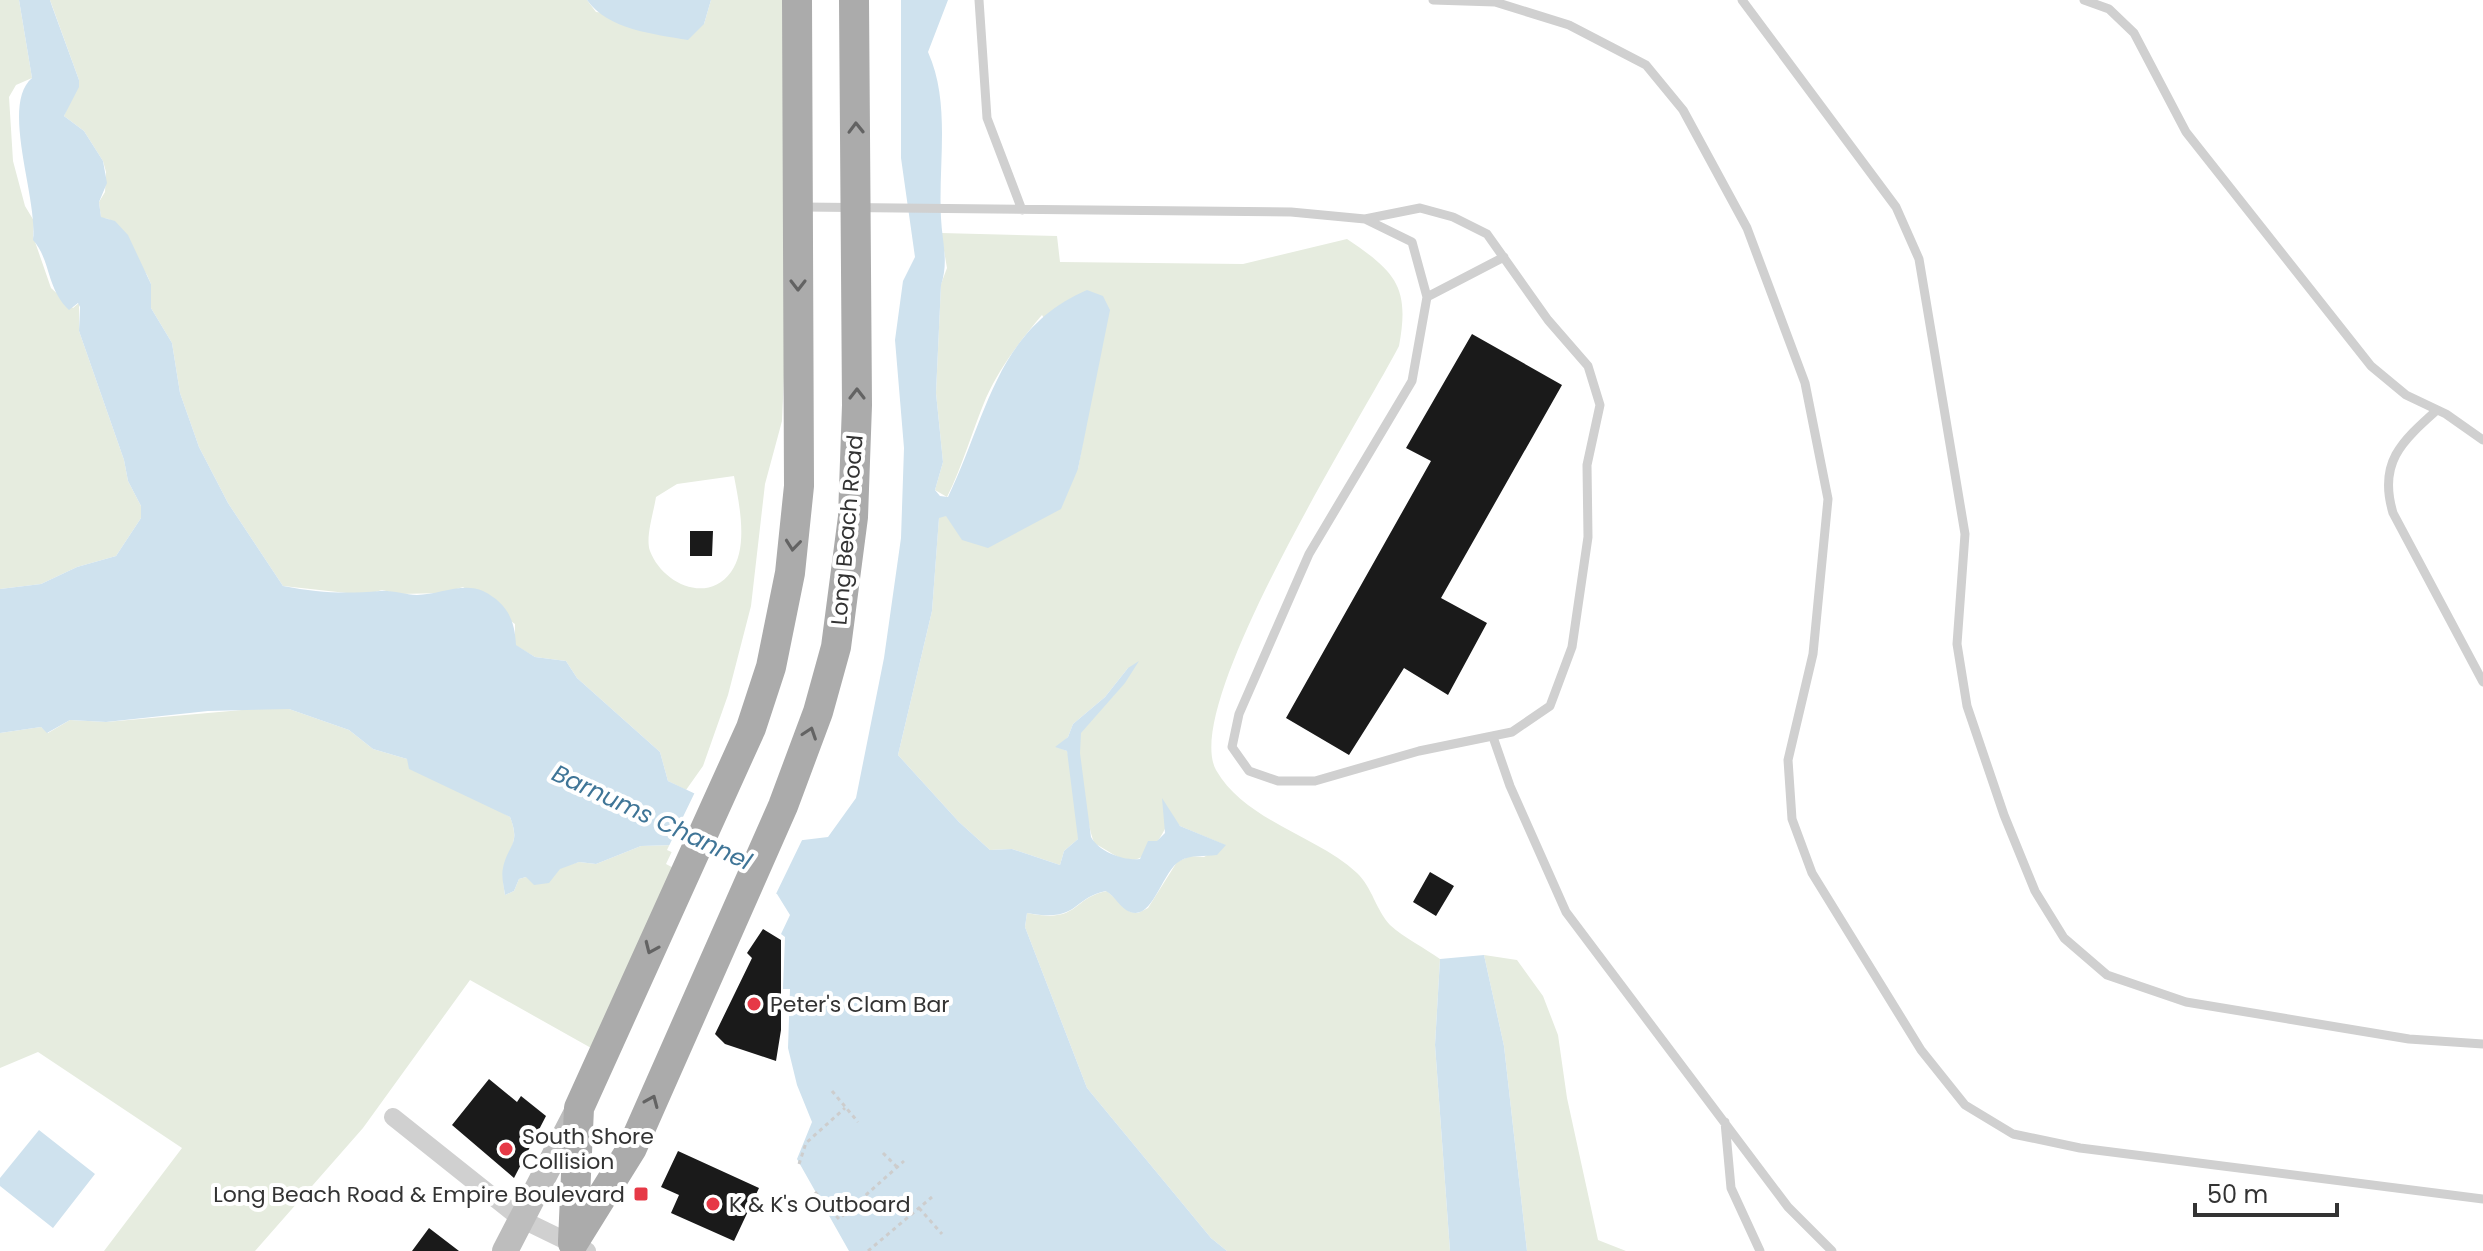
<svg xmlns="http://www.w3.org/2000/svg" width="2483" height="1251" font-family="Poppins,sans-serif">
<style>
.green{fill:#e6ecdf;fill-rule:evenodd}
.water{fill:#cfe2ee}
.pier{fill:#fff}
.building{fill:#1a1a1a}
.lines{fill:none;stroke-linecap:round;stroke-linejoin:round}
.path{stroke:#cdcdcd;stroke-width:3;stroke-dasharray:4 4;stroke-linecap:butt}
.lane{stroke:#d0d0d0;stroke-width:9}
.street{stroke:#d0d0d0;stroke-width:18}
.secondary{stroke:#bdbdbd;stroke-width:26}
.primary{stroke:#ababab;stroke-width:30}
.oneway{stroke:#636363}
.poi-dot{fill:#e63946;stroke:#fff;stroke-width:3}
.labels{text-anchor:middle;dominant-baseline:central;stroke-width:8;stroke-linejoin:round;paint-order:stroke}
.street-label{font-size:22px;fill:#333;stroke:#fff}
.poi-label{font-size:22px;fill:#333;stroke:#fff;text-anchor:start}
.water-label{font-size:24px;font-style:italic;fill:#3f7597;stroke:#fff}
</style>
<rect width="100%" height="100%" fill="#fff"/>
<!-- green -->
<path class="green" d="M0,0H19L32,78L16,85L9,97L13,161L25,206L34,221L33,236L51,288L73,308L79,303V331L124,460L128,481L141,506V518L116,556L77,567L41,584L0,589Z
M50,0H587L596,12L704,24L711,0H782L790,240L782,421L765,484L751,606L728,695L703,766L686,790L668,781L660,752L577,678L566,661L535,657L515,645V624L463,587L444,593L399,594L382,590L365,595L283,586L228,503L199,447L180,393L172,343L151,308V284L147,275L109,219L101,218L99,202L105,192L106,172L103,161L84,131L64,116L79,80ZM734,476C739,503 749,547 731,572C707,605 662,583 650,551C645,538 654,511 656,497L677,484Z
M941,233L1057,236L1060,262L1243,264L1347,239C1396,272 1410,287 1399,346C1363,416 1180,704 1216,770C1245,821 1316,835 1357,873C1372,887 1376,910 1390,925C1404,938 1425,948 1440,959L1435,1045L1450,1251H1227L1211,1238L1087,1088L1025,927L1027,913C1080,924 1071,898 1107,891L1130,912L1138,913L1148,908L1177,862L1190,856L1204,857L1225,845L1180,826L1171,815C1165,831 1150,861 1130,860C1118,860 1105,848 1095,844C1087,830 1075,747 1081,732C1091,710 1122,698 1128,668L1105,697L1073,724L1068,737L1057,747L1067,751C1076,778 1078,810 1078,839L1064,851L1060,865L1012,849L990,850L959,822L898,755L932,611L939,517L946,515L954,526L1078,469L1091,396L1042,315C1020,341 1000,367 986,398C972,431 963,465 947,497L935,490L943,462L936,393L941,284L947,268Z
M265,708L289,709L349,730L373,749L407,759L510,817C524,850 497,856 505,895L514,891L519,879L579,862L596,864L641,846L675,845L666,864L681,872L600,1053L470,980L363,1128L255,1251H104L182,1148L38,1052L0,1068V733L41,727L48,733L70,720L106,722Z
M1484,955L1517,960L1543,996L1558,1035L1567,1098L1598,1240L1626,1251H1527L1504,1046Z"/>
<!-- water -->
<path class="water" d="M19,0H50L52,6L79,80V87L64,116L84,131L103,161L107,183L99,202L101,217L115,221L128,235L151,284V308L172,343L180,393L199,447L228,503L283,586C319,593 345,594 380,591C392,590 405,595 417,595C438,595 463,582 483,591C507,603 515,620 516,645L535,657L566,661L577,678L660,752L668,781L795,841L828,837L856,798L884,658L901,538L904,448L895,340L903,281L915,257L901,158V0H948L928,52C951,103 938,163 941,218C942,241 949,262 941,285L936,393L943,462L935,490L940,496L948,497C987,417 996,329 1087,290L1103,296L1110,310L1078,469L1061,509L988,548L962,540L946,516L939,518L932,611L898,755L959,822L990,850L1012,849L1060,865L1064,851L1078,839L1067,751L1055,747L1068,737L1073,724L1105,697L1128,668L1139,661L1125,683L1081,733L1080,753L1091,837C1099,852 1124,861 1140,859L1148,841H1157L1165,833L1162,798L1180,826L1226,845L1217,855C1204,857 1191,854 1180,861C1162,871 1153,921 1130,912C1120,908 1115,896 1106,891C1071,898 1080,923 1027,913L1025,927L1087,1088L1211,1238L1227,1251H849L797,1159L812,1122L797,1085L788,1048L790,989H783L785,937L781,934L790,915L777,894L674,845L641,846L596,864L579,862L560,869L549,883L534,885L526,877L519,879L514,891L505,895C504,887 501,876 503,868C508,844 521,845 510,817L409,769L407,759L373,749L349,730L289,709L208,711L106,722L70,720L47,733L41,727L0,733V589L41,584L77,567L116,556L141,518V506L128,481L124,460L79,331L80,307L78,303L69,310C46,288 51,260 33,240C38,197 0,105 32,78Z
M587,0H711L704,24L688,40C654,34 608,30 587,0Z
M1484,955L1504,1046L1527,1251H1450L1435,1045L1440,959Z
M39,1130L95,1174L53,1228L0,1186V1178Z"/>
<!-- pier -->
<path class="pier" d="M696,790L796,837L804,836L774,898L667,850Z"/>
<!-- building -->
<path class="building" d="M1472,334L1562,385L1441,598L1487,623L1448,695L1404,668L1349,755L1286,718L1431,461L1406,448Z
M690,531H713L712,556H690Z
M1430,872L1454,886L1436,916L1413,902Z
M763,929L781,940V1030L776,1061L725,1044L715,1034L752,958L747,953Z
M489,1079L517,1102L521,1096L546,1116L514,1178L452,1125Z
M678,1151L759,1188L734,1241L671,1213L679,1195L661,1187Z
M429,1228L459,1251H412Z"/>
<g class="lines">
<!-- path -->
<path class="path" d="M832,1091L858,1122
M883,1153L897,1167
M799,1164L806,1143L845,1108
M815,1192L839,1219L904,1161
M919,1208L942,1234
M868,1251L932,1197"/>
<!-- lane -->
<path class="lane" d="M979,0L987,118L1022,210
M1433,0L1495,2L1569,25L1646,65L1683,110L1747,228L1805,383L1828,499L1813,654L1788,760L1792,819L1812,873L1921,1050L1965,1105L2013,1134L2080,1148L2483,1199
M1742,0L1896,207L1919,259L1965,534L1957,644L1967,706L2004,815L2035,891L2064,938L2107,975L2186,1002L2409,1039L2483,1044
M2084,0L2109,9L2134,33L2186,132L2371,366L2406,395L2446,414L2483,440
M803,207L1291,212L1365,219L1412,242L1427,297L1412,381L1309,554L1239,714L1232,747L1249,771L1278,781H1315L1419,751L1512,732L1550,706L1572,647L1588,537L1587,465L1600,405L1588,366L1548,320L1487,234L1453,217L1420,208L1365,219
M1427,297L1504,257
M2437,410C2401,442 2378,463 2393,513L2483,682
M1493,737L1510,786L1566,912L1788,1207L1832,1251
M1725,1122L1731,1188L1760,1251"/>
<!-- street -->
<path class="street" d="M393,1117L521,1219L587,1251"/>
<!-- secondary -->
<path class="secondary" d="M505,1251L579,1108"/>
<!-- primary -->
<path class="primary" d="M573,1241L579,1108L751,728L771,667L790,573L799,486L797,0
M573,1243L632,1148L783,806L818,712L836,647L853,517L857,405L854,0"/>
</g>
<!-- one-way arrows -->
<defs><path id="oneway-chevron" d="M-2-3.5L2.5 0L-2 3.5" fill="none" stroke-width="1.6" stroke-linecap="round" stroke-linejoin="round" transform="scale(2)"/></defs>
<g class="oneway">
<use href="#oneway-chevron" transform="translate(856 128) rotate(-91)"/>
<use href="#oneway-chevron" transform="translate(798 285) rotate(90)"/>
<use href="#oneway-chevron" transform="translate(857 394) rotate(-90)"/>
<use href="#oneway-chevron" transform="translate(793 545) rotate(96)"/>
<use href="#oneway-chevron" transform="translate(810 733) rotate(-71)"/>
<use href="#oneway-chevron" transform="translate(651 948) rotate(114)"/>
<use href="#oneway-chevron" transform="translate(652 1101) rotate(-67)"/>
</g>
<!-- markers -->
<g class="poi-dot">
<circle cx="754" cy="1004" r="8"/>
<circle cx="506" cy="1149" r="8"/>
<rect x="633" y="1186" width="16" height="16" rx="4"/>
<circle cx="713" cy="1204" r="8"/>
</g>
<g class="labels">
<!-- street labels -->
<g class="street-label">
<text transform="translate(847 530) rotate(-85)">Long Beach Road</text>
</g>
<!-- poi labels -->
<g class="poi-label">
<text x="770" y="1004">Peter's Clam Bar</text>
<text x="522" y="1136">South Shore<tspan x="522" dy="25">Collision</tspan></text>
<text x="625" y="1194" text-anchor="end">Long Beach Road &amp; Empire Boulevard</text>
<text x="729" y="1204">K &amp; K's Outboard</text>
</g>
<!-- water labels -->
<g class="water-label">
<text transform="translate(652 817) rotate(25)">Barnums Channel</text>
</g>
</g>
<!-- scale -->
<path d="M2195 1203v12h142v-12" fill="none" stroke="#333333" stroke-width="4"/>
<text x="2207" y="1203" font-size="24" fill="#333333" stroke="#ffffff" stroke-width="6" paint-order="stroke">50 m</text>
</svg>
